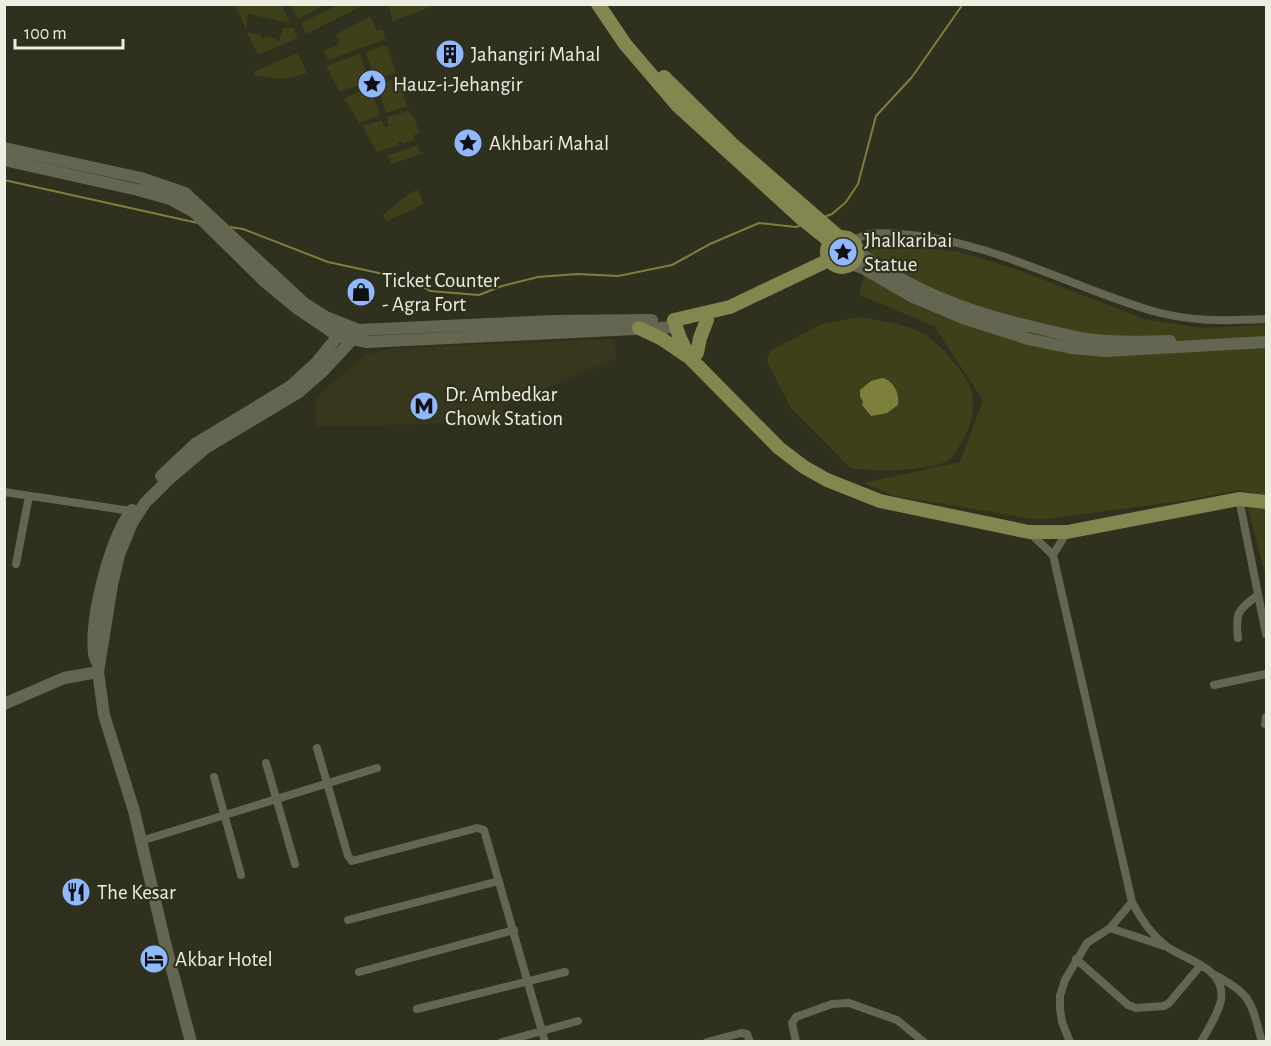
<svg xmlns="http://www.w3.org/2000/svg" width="1271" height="1046" font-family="'Alegreya Sans',sans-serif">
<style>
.built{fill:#36371d}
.green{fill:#3e4019}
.water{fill:#7d7f3c}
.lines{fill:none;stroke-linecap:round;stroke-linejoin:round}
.stream{stroke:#7d7f3c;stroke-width:2}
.street{stroke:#646651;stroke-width:8}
.secondary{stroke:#646651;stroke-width:12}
.primary{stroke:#84864f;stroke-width:14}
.labels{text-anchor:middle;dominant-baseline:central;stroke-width:4.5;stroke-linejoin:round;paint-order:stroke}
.poi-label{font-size:21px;fill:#edeee2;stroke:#2f301d;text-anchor:start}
</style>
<rect width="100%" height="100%" fill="#2f301d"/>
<!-- built -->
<path class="built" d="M615,339L616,359L503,406L504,422L316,427L315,398L366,354L394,348Z"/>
<!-- green -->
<path class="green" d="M327,4L298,19L291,5V4Z
M388,4H436V5L393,21Z
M235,5H282L290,23L248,14L246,29Z
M338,5H364L306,34L301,23Z
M370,17L377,31L382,29L386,39L328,60L324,51L340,43L336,34Z
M283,28H293L298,38L258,55L247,32L261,35V38L264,39L265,36L276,38V41H279Z
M387,45L396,72L378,79L376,76L374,77L366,52Z
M298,53L307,73L286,79L255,76L253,72Z
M360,54L368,79L365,80L366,83L340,92L326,66Z
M398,77L407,106L386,113L378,88L380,87L379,84Z
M367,89L368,92L372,91L380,115L359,123L344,98Z
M408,111L415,119L419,133L414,135L415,140L402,144L401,141L397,143L398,145L377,152L362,126L382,120L384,127H389L387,117Z
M418,145L421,154L392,164L387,156Z
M418,189L424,204L386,222L383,214C396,206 404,196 418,189Z
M872,244L956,251L1013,268L1144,319L1202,328L1266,325V495L1238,490L1189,500L1039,520L895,496L863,483L960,462L983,400L934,326L859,295Z
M860,317C881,321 903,323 922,333C938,341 968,375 972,393C976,410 969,431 960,445C957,449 953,457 949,460C933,471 867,473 849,467L791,408L767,361L771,350L822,324Z
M1247,504L1266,508V578Z"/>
<!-- water -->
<path class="water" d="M882,378C893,380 900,393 898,405L887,413L871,416L862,405L863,402L860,396V390L871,381Z"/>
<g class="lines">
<!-- stream -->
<path class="stream" d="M4,180L198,223
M824,217L832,214L846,202L858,184L876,116L912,77L963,4
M230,227L243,229L328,262L411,280L430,291L479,295L502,286L538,277L577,274L618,276L672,265L710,244L759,223L796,227L802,225"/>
<!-- street -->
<path class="street" d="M853,241C868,231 883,233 901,234C989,240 1066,285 1149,310C1190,322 1224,321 1266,319
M4,492L131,511
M1239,499L1266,634
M1029,532L1053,555L1132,902C1140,918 1151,934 1166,946C1186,961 1226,967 1221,1000C1218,1015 1208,1029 1201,1042
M1053,555L1067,532
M16,564L29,496
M1238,638C1235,612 1238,610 1258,595
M1214,685L1266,674
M1265,724L1266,717
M317,748L348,856L352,861L477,828L484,830L545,1042
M266,763L295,864
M214,777L241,875
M141,841L377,768
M348,920L499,881
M1110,928L1164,946
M1076,959L1128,1005L1136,1008L1164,1006L1169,1003L1201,965
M359,972L514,930
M1215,975C1253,995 1251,1003 1262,1042
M417,1009L565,972
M502,1042L578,1021
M707,1042L741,1033L747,1034L750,1042
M796,1042L792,1023L796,1017L832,1004L849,1003L897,1020L924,1042
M1070,1042L1062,1022L1060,1009V996L1065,980L1087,943L1110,928L1132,902"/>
<!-- secondary -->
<path class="secondary" d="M4,148L141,178L185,193L304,303L326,317L359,330L554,321L652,320
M4,160L138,190L170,199L194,212L264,281L298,309L338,336L367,342L676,327
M857,251C913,291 966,312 1033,327C1051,331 1069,336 1087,339C1113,343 1143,342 1170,341
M851,264L863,268L913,297L963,318L1028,339L1071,348L1106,351L1266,342
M161,476L195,444L291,386L316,363L342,331
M99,666C97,662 94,657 94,653C90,617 110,538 132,510
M4,704L64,678L98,672
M191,1042L166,947L134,811L104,715L98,672L112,585L119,555L132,523L145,503L168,480L207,447L299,392L323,371L352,340L359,330"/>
<!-- primary -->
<path class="primary" d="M598,4L625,44L677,105L801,218L831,242
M664,77L732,144L839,237
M827 252a15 15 0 1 1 30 0a15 15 0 1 1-30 0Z
M829,260L730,307L674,320L679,336L689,357L779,448L804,467L827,480L880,501L1029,532H1067L1239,499L1266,502
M639,328L662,339L687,356
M697,353L700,338L707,320"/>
</g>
<!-- icons -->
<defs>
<g id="building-disc" transform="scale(1.5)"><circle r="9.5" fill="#8fb8fd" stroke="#2f301d"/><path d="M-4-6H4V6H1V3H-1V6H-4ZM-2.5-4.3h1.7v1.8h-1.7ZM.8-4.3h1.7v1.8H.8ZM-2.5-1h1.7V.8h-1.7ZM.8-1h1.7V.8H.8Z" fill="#111"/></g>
<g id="sight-disc" transform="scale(1.5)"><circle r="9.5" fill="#8fb8fd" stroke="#2f301d"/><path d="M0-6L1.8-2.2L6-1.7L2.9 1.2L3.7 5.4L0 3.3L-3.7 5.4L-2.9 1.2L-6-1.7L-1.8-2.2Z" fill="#111"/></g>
<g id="shop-disc" transform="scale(1.5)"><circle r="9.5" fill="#8fb8fd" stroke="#2f301d"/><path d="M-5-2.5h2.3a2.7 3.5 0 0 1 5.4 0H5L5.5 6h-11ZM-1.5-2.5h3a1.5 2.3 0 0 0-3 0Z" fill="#111"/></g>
<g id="metro-disc" transform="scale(1.5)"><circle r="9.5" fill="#8fb8fd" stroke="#2f301d"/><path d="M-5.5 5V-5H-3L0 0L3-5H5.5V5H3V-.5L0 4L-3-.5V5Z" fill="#111"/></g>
<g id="restaurant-disc" transform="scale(1.5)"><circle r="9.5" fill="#8fb8fd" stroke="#2f301d"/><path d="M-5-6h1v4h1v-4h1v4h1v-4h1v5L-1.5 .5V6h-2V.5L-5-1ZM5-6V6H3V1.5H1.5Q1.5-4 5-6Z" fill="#111"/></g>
<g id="hotel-disc" transform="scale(1.5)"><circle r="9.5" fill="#8fb8fd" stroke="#2f301d"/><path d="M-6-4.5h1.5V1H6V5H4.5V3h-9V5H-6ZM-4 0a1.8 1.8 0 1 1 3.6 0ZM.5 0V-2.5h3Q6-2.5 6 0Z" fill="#111"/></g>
</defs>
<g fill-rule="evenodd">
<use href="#building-disc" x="450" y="54"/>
<use href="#sight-disc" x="372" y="84"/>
<use href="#sight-disc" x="468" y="143"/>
<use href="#sight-disc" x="843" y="252"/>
<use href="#shop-disc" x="361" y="292"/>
<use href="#metro-disc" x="424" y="406"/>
<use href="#restaurant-disc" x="76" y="892"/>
<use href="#hotel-disc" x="154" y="959"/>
</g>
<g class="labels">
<!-- poi labels -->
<g class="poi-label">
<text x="471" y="54">Jahangiri Mahal</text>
<text x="393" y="84">Hauz-i-Jehangir</text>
<text x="489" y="143">Akhbari Mahal</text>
<text x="864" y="240">Jhalkaribai<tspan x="864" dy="24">Statue</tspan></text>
<text x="382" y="280">Ticket Counter<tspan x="382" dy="24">- Agra Fort</tspan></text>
<text x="445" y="394">Dr. Ambedkar<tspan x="445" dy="24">Chowk Station</tspan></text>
<text x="97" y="892">The Kesar</text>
<text x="175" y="959">Akbar Hotel</text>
</g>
</g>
<!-- border -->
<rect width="1271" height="1046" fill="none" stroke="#edeee2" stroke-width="12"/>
<!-- scale -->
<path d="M15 39v9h108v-9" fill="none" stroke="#edeee2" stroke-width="3"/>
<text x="24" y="39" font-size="18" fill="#edeee2" stroke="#2f301d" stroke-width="4.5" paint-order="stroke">100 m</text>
</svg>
